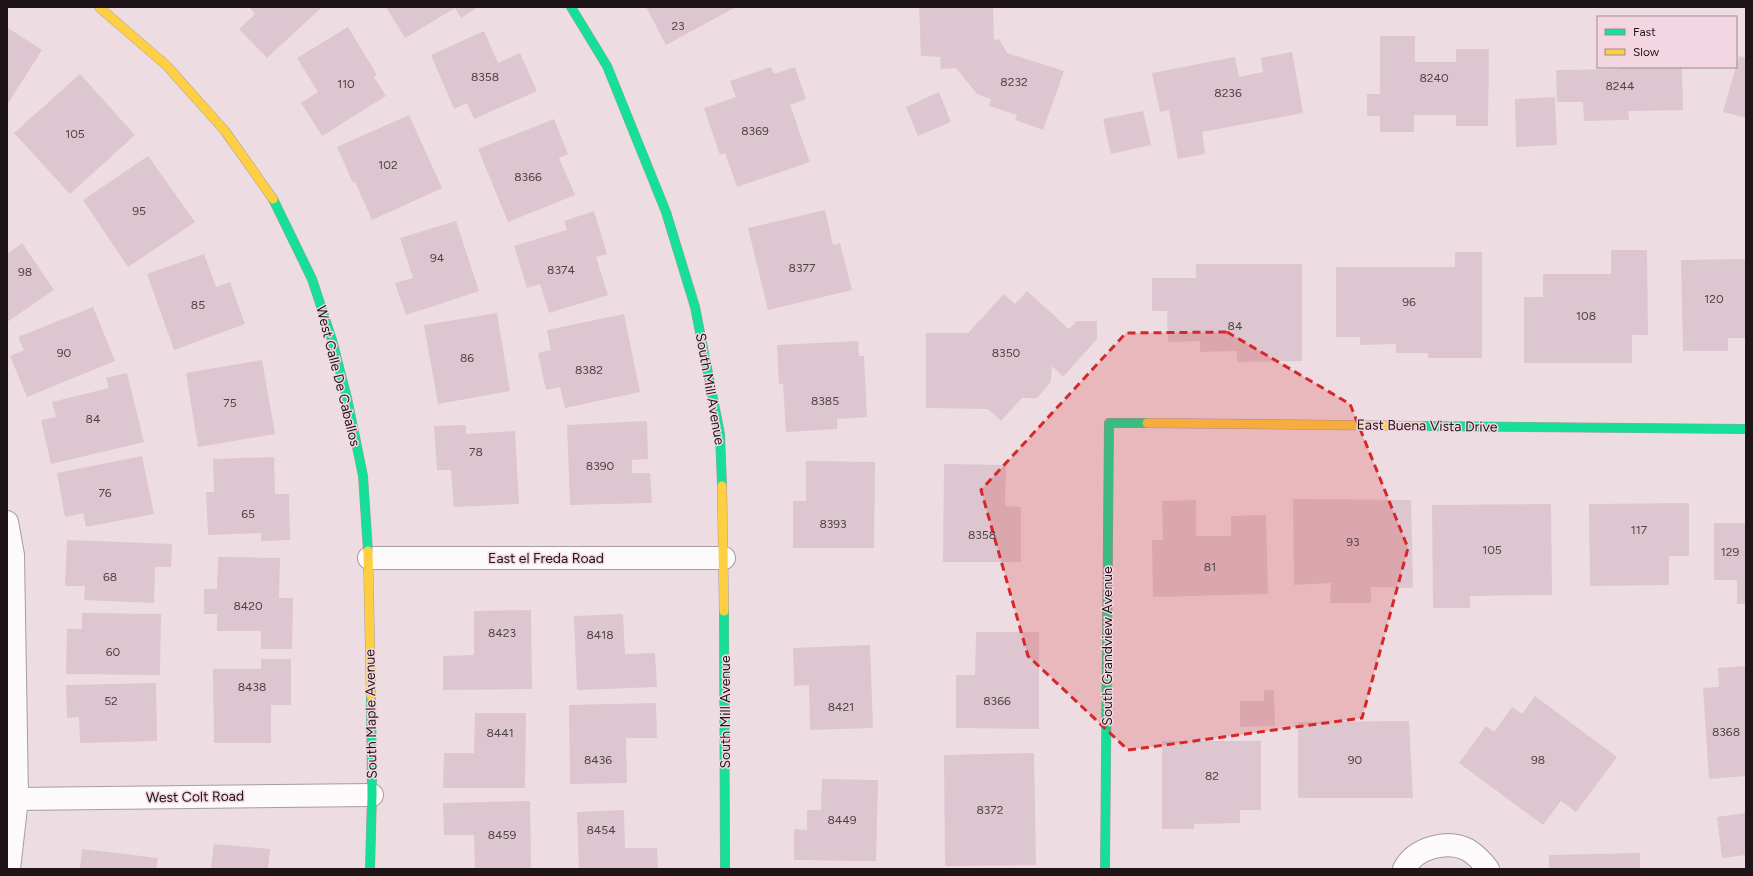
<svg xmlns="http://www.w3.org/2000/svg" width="1753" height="876" font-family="Figtree,sans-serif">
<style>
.building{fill:#ddc6cf}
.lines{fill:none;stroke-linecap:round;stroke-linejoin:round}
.street-casing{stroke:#a89ca1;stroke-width:24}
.fast-casing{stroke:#a89ca1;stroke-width:10}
.slow-casing{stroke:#a89ca1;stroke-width:10}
.street{stroke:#fcfafb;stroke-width:22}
.fast{stroke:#16e098;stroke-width:9}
.slow{stroke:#ffcf43;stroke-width:9}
.marked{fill:#d62828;fill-opacity:0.2;stroke:#d62828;stroke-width:3;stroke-dasharray:8 5;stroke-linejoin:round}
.labels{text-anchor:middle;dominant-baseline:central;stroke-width:3;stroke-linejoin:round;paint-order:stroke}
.number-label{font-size:12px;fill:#504348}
.street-label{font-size:14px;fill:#1f1519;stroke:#f4d6e2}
</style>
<rect width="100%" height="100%" fill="#eddde3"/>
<!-- building -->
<path class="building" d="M249,7H320L321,8L267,58L239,29L255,14Z
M386,7H478L461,18L455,8L405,38Z
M646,7H736L666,45Z
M919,7H993L994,40L999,39L1007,53L1064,71L1043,130L1015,120L1017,115L989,106L991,99L977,94L956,68L941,69L940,57L921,56Z
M348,27L377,75L374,77L386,96L322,136L301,103L318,92L297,58Z
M8,28L42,50L7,105V29Z
M484,31L498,63L520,53L537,91L474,119L467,103L454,109L431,55Z
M1380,36H1415V62H1456V49H1489L1488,126H1456V115H1414V132H1380V116H1367V94H1380Z
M1292,52L1303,113L1202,132L1205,154L1178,159L1169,110L1160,112L1152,73L1235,57L1239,77L1263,72L1261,58Z
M1739,56L1746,58V118L1723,112Z
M771,67L774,74L795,67L806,99L790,105L810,162L737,187L725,153L720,155L704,108L736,97L730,81Z
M1619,67H1682L1683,110L1628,111L1629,120L1584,121L1583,102H1557L1556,70L1620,69Z
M80,74L135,135L70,194L14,133Z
M939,92L951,122L918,136L906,107Z
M1555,97L1557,145L1516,147L1515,99Z
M1143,111L1151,145L1111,154L1103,119Z
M409,115L442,188L372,220L355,182L353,183L337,147Z
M554,119L568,154L559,158L575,195L508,222L478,149Z
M148,156L195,222L128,267L83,200Z
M825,210L833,245L840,243L852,290L768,310L748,228Z
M594,211L607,254L596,257L608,295L549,313L540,284L527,288L514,246L567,230L564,221Z
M456,221L479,291L406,315L395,283L413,278L400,238Z
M22,243L54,290L7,322V254Z
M1611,250H1647L1648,335H1632V363H1524V297H1543V274H1611Z
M1455,252H1482V358H1428V353H1396V344L1360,345V337H1336V267H1455Z
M204,254L216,287L230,282L245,324L174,350L147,274Z
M1746,259V338H1728V351H1683L1681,260Z
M1196,264H1302V361L1237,362V351L1200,352V341L1168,342L1167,311H1152V278H1196Z
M1027,291L1069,329L1077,321H1097V339L1063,377L1052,366L1051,382L1037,398H1022L1001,421L988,409L926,408V333H968L1004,294L1015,304Z
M93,307L115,361L27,397L10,356L24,350L18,337Z
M497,313L510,391L438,404L424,325Z
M624,314L640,392L565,408L560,387L546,390L538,353L551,350L547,330Z
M858,341L859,356H864L867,417L837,419V429L786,432L783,384H779L777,345Z
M262,360L275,434L198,447L186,373Z
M127,373L144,442L51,464L41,420L56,417L52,402L109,388L106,378Z
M647,421L648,459L632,460V473H650L652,503L570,505L567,425Z
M466,425V434L515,431L519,504L454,507L451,470H437L434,426Z
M142,456L154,514L86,527L83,513L65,517L57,473Z
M274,457L275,494H289L290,540L261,541V533L208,535L206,492H214L213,459Z
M806,461L875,462L874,548H793V501H806Z
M944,464L1006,465L1005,506L1021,507V562H943Z
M1293,499L1411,500L1413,588L1371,587V603H1330L1331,583L1294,585Z
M1196,500V536H1231V516L1266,515L1268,594L1153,597L1152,540H1163L1162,501Z
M1689,503V556H1669V585L1590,586L1589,504Z
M1551,504L1552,595L1470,596V608H1433L1432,505Z
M1714,523H1746V604H1737V580H1714Z
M67,540L172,544L171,567H155L154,603L84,600L85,586H65Z
M218,557L280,558L279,598H293L292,649H261V631H217V614H204V589H217Z
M531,610L532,689L443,690V656L474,655V611Z
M82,613L161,614L160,675L66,674L67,629H82Z
M623,614L625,654L655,653L657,687L577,690L574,616Z
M976,632H1039V729L956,728V675H975Z
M870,645L873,728L810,730L809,685L794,686L793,648Z
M261,659H291V705H271V743H214L213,669H261Z
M1746,666V776L1709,779L1703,688L1719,687L1718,668Z
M156,683L157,741L80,743L79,717L67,718L66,685Z
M1264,690H1274L1275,726L1240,727V701H1264Z
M1535,696L1617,757L1576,812L1561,801L1543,825L1459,763L1486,726L1494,732L1512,707L1522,714Z
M656,703L657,738H626L627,783L570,784L569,705Z
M475,713H526L525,788H443L444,753H474Z
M1409,721L1413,798H1298V722Z
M1162,741H1261V810H1240V823L1194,824V829H1162Z
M1034,753L1036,865L945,866L944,755Z
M822,779L878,780L876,861L794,860V829L807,830V810H821Z
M530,801L531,869H475L474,835H444L443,803Z
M624,810L625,848H657L658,869H579L577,812Z
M1746,813V855L1722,858L1717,817Z
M214,844L270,849L268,869H211Z
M82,849L158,858L156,869H80Z
M1640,853V869H1549V855Z"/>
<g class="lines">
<!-- street casing -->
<g class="street-casing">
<path id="street" d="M7,522L13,555L17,799L9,869
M369,558H724
M17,799L372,795
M1404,869C1415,848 1447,839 1468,850C1476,855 1482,861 1488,869"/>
</g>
<!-- fast casing -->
<g class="fast-casing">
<path id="fast" d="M571,7L607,66L666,212L695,307L720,434L722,486
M273,199L312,279L332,340L347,398L363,476L368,551
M1420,426L1746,429
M724,611L725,869
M370,869L372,795L371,696
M1105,869L1109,423H1147"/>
</g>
<!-- slow casing -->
<g class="slow-casing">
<path id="slow" d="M99,7L167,66L225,131L273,199
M1147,423L1420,426
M722,486L724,611
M368,551L371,696"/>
</g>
<!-- street -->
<use href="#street" class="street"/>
<!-- fast -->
<use href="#fast" class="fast"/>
<!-- slow -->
<use href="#slow" class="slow"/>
</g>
<!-- marked area -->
<path class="marked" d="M1227,332L1350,404L1408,548L1362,718L1128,750L1028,656L981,490L1126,333Z"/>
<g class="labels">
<!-- number labels -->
<g class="number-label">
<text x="678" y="26">23</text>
<text x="485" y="77">8358</text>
<text x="1434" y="78">8240</text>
<text x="1014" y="82">8232</text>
<text x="346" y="84">110</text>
<text x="1620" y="86">8244</text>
<text x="1228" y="93">8236</text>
<text x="755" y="131">8369</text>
<text x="75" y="134">105</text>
<text x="388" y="165">102</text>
<text x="528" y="177">8366</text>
<text x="139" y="211">95</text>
<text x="437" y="258">94</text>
<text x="802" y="268">8377</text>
<text x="561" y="270">8374</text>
<text x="25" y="272">98</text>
<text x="1714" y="299">120</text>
<text x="1409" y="302">96</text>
<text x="198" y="305">85</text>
<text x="1586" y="316">108</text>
<text x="1235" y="326">84</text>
<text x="64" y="353">90</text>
<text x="1006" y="353">8350</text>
<text x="467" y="358">86</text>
<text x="589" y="370">8382</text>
<text x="825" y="401">8385</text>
<text x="230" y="403">75</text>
<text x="93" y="419">84</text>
<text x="476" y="452">78</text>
<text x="600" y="466">8390</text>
<text x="105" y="493">76</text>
<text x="248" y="514">65</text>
<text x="833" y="524">8393</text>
<text x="1639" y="530">117</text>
<text x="982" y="535">8358</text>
<text x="1353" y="542">93</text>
<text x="1492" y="550">105</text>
<text x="1730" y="552">129</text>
<text x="1210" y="567">81</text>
<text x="110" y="577">68</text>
<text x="248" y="606">8420</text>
<text x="502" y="633">8423</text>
<text x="600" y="635">8418</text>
<text x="113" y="652">60</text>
<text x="252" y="687">8438</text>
<text x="111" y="701">52</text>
<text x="997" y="701">8366</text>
<text x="841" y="707">8421</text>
<text x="1726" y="732">8368</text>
<text x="500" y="733">8441</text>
<text x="598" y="760">8436</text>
<text x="1355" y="760">90</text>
<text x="1538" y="760">98</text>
<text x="1212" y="776">82</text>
<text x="990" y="810">8372</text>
<text x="842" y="820">8449</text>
<text x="601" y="830">8454</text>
<text x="502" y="835">8459</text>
</g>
<!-- street labels -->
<g class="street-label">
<text transform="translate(338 376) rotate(76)">West Calle De Caballos</text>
<text transform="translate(710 389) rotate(80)">South Mill Avenue</text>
<text transform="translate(1427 426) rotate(1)">East Buena Vista Drive</text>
<text x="546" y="558">East el Freda Road</text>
<text transform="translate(1107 646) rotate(-90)">South Grandview Avenue</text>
<text transform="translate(725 712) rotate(-90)">South Mill Avenue</text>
<text transform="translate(371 714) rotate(-91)">South Maple Avenue</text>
<text transform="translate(195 797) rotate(-1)">West Colt Road</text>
</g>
</g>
<!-- border -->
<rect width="1753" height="876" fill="none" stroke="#1f1519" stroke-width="16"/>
<!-- legend -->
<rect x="1597" y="16" width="140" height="52" fill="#f4d6e2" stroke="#9f8992"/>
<rect x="1605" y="29" width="20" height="6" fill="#16e098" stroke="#9f8992"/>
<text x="1633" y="36" font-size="12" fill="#1f1519">Fast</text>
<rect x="1605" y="49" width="20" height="6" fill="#ffcf43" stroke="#9f8992"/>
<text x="1633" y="56" font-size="12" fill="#1f1519">Slow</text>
</svg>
